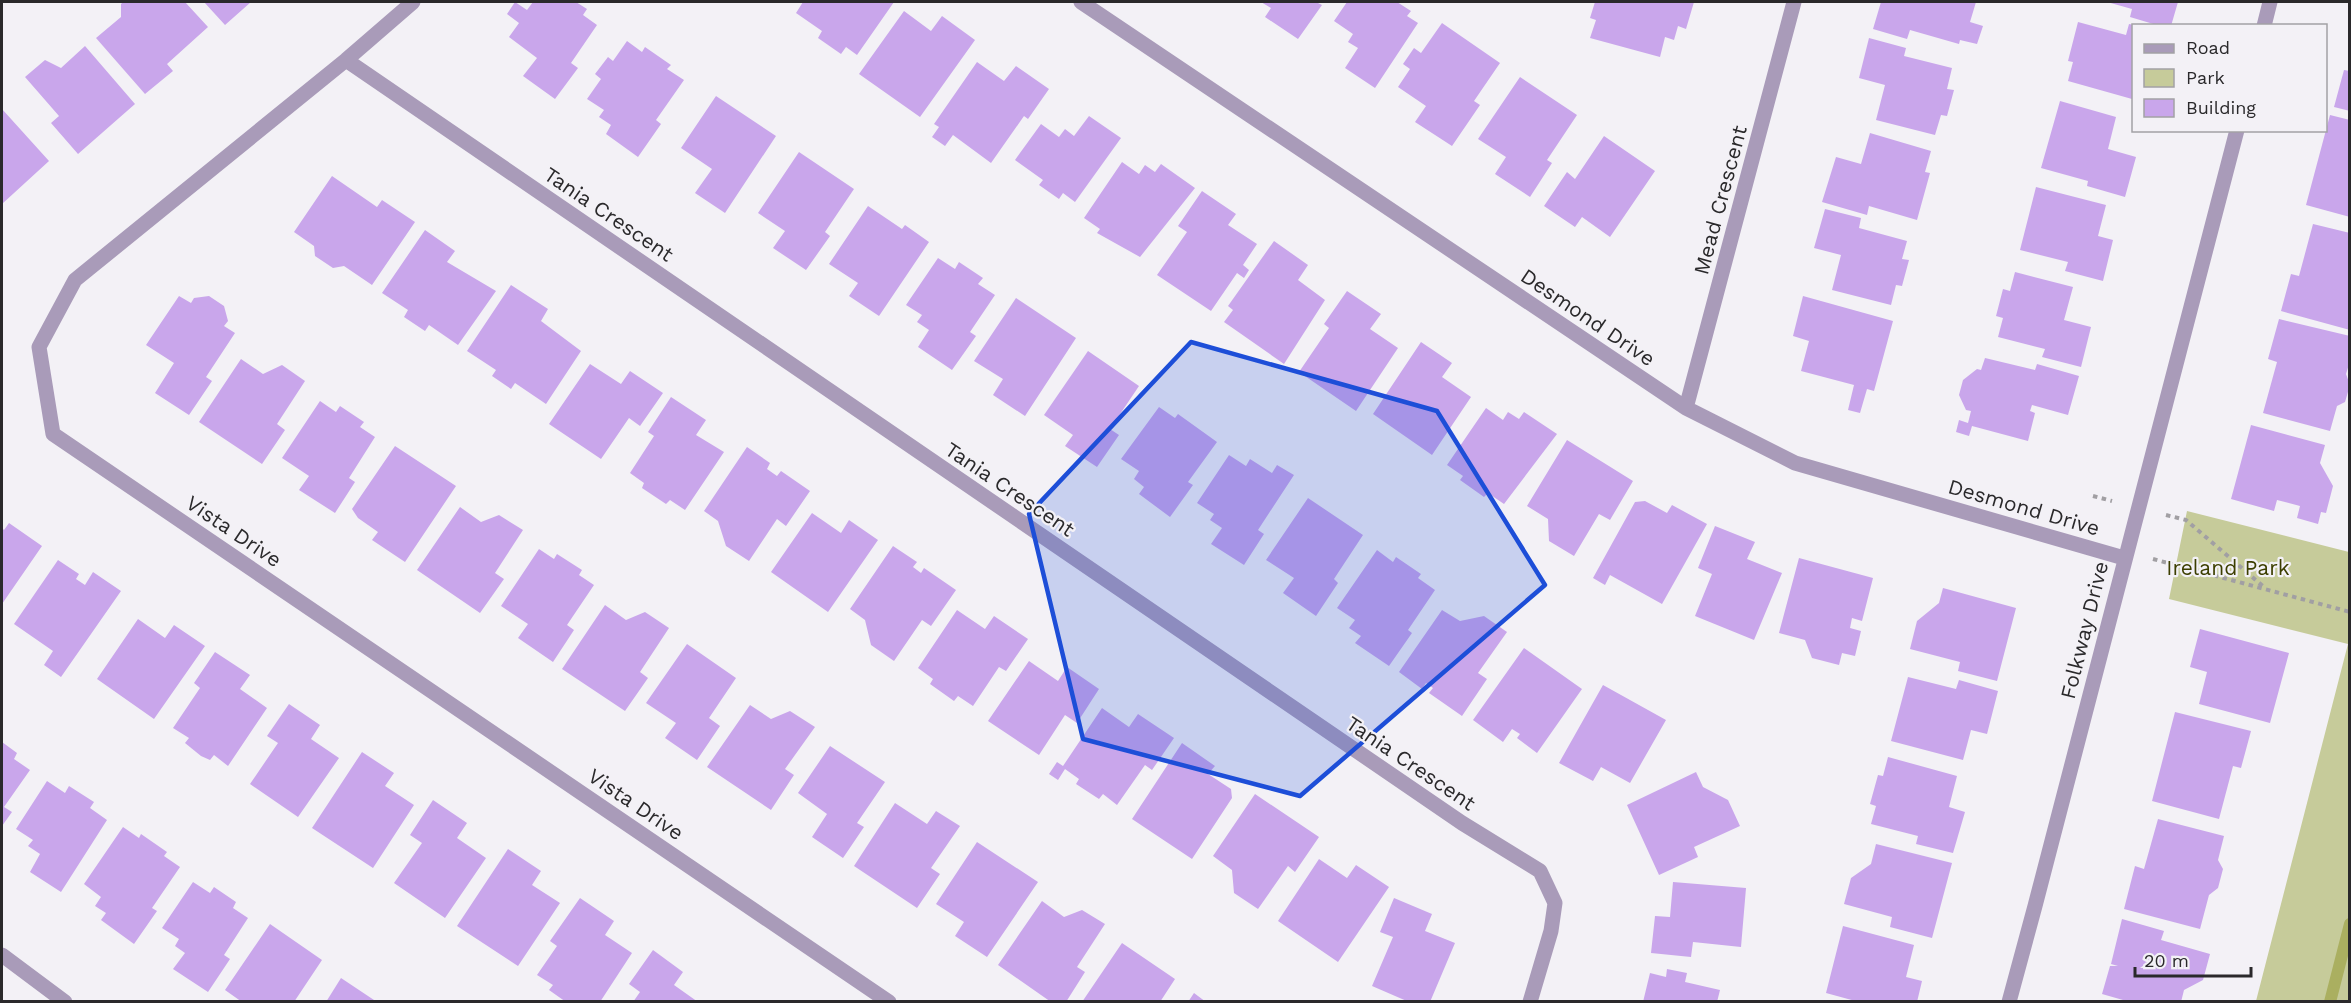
<svg xmlns="http://www.w3.org/2000/svg" width="2351" height="1003" font-family="'Work Sans',sans-serif">
<style>
.green{fill:#c6cb9a}
.lines{fill:none;stroke-linecap:round;stroke-linejoin:round}
.stream{stroke:#aaaf60;stroke-width:12}
.building{fill:#c9a6eb}
.path{stroke:#a19fa3;stroke-width:4;stroke-dasharray:4.5 4.5;stroke-linecap:butt}
.street{stroke:#a99bb9;stroke-width:15}
.marked{fill:#1d4ed8;fill-opacity:0.2;stroke:#1d4ed8;stroke-width:4.5;stroke-linejoin:round}
.labels{text-anchor:middle;dominant-baseline:central;stroke-width:4.5;stroke-linejoin:round;paint-order:stroke}
.street-label{font-size:21px;fill:#2a292b;stroke:#f3f1f6}
.park-label{font-size:21px;fill:#3c3e00;stroke:#f3f1f6}
</style>
<rect width="100%" height="100%" fill="#f3f1f6"/>
<!-- green -->
<path class="green" d="M2187,511L2349,552V1001H2256L2348,644L2169,599Z"/>
<g class="lines">
<!-- stream -->
<path class="stream" d="M2330,1002L2350,924"/>
</g>
<!-- building -->
<path class="building" d="M123,2H185L208,27L167,64L173,71L145,94L96,38L121,17V4Z
M204,2H251L225,25Z
M515,2L527,10L533,2H576L587,9L583,15L597,25L571,63L578,68L555,99L523,76L537,58L509,37L519,23L507,14Z
M803,2H894L857,55L846,47L841,54L818,38L822,31L796,13Z
M1261,2H1316L1322,5L1298,39L1265,17L1271,8Z
M1347,2H1397L1411,11L1407,16L1418,23L1375,88L1345,68L1358,48L1348,42L1353,34L1334,21Z
M1595,2H1694L1686,29L1678,26L1674,40L1665,37L1660,57L1590,38L1596,20L1590,18Z
M1881,2H1976L1970,22L1983,26L1977,44L1960,40L1959,44L1910,30L1907,39L1873,29Z
M2107,2H2178L2171,26H2160L2130,17L2132,9Z
M904,11L931,31L942,16L975,40L920,117L859,74Z
M2078,22L2126,35L2129,24L2134,25V92L2132,99L2068,81L2073,62L2068,61Z
M1442,23L1500,63L1474,101L1480,105L1452,146L1415,122L1426,106L1398,87L1410,69L1403,64L1414,48L1421,53Z
M1869,38L1906,48L1904,56L1952,68L1947,89L1954,90L1947,116L1941,115L1935,135L1876,120L1885,85L1859,78Z
M627,41L642,52L645,47L671,65L667,69L684,80L656,120L661,124L638,157L606,134L611,125L599,117L604,110L587,99L601,79L595,74L608,57L613,61Z
M85,46L135,104L78,154L51,123L59,116L25,77L45,60L61,68Z
M977,62L1004,81L1016,66L1049,89L1028,119L1024,116L991,163L953,135L945,146L932,137L939,127L934,124Z
M2344,70L2350,71V111L2334,107Z
M1520,77L1577,115L1547,160L1552,163L1530,197L1495,174L1506,157L1478,139Z
M716,96L776,136L725,213L695,193L712,169L681,148Z
M2060,101L2116,117L2108,149L2136,157L2125,197L2087,186L2088,181L2041,168Z
M2,109L49,161L2,204Z
M2330,115L2350,120V217L2306,205Z
M1089,116L1121,138L1075,202L1063,193L1059,199L1039,185L1043,180L1015,160L1041,124L1059,137L1065,129L1074,136Z
M1870,133L1931,151L1925,172L1930,173L1917,220L1869,206L1867,215L1822,202L1836,157L1861,164Z
M1604,136L1655,171L1610,237L1582,217L1575,227L1544,206L1567,172L1575,179Z
M799,152L854,189L825,232L830,236L806,270L773,248L785,231L758,213Z
M1122,162L1139,174L1145,165L1155,172L1161,164L1195,188L1140,257L1097,233L1100,229L1084,218Z
M332,176L377,207L382,200L415,222L372,285L344,266L333,268L315,256L314,246L294,232Z
M2036,187L2106,205L2098,236L2113,240L2103,281L2065,271L2068,262L2020,250Z
M1202,191L1236,214L1228,225L1257,244L1243,265L1249,270L1244,278L1237,273L1211,311L1157,275L1187,232L1178,226Z
M868,206L902,229L905,225L929,242L879,316L849,296L858,283L829,264Z
M1825,209L1861,218L1859,228L1907,241L1902,259L1909,260L1902,286L1896,285L1891,305L1832,290L1841,255L1814,248Z
M2313,224L2350,233V330L2281,311L2291,274L2299,276Z
M425,230L455,251L447,262L496,291L458,345L429,325L425,331L404,317L408,310L382,293Z
M1274,241L1308,265L1298,280L1325,300L1284,364L1224,322L1233,310L1228,306Z
M938,258L955,269L959,262L983,278L978,284L995,295L970,332L976,336L952,370L918,347L929,330L917,322L922,315L906,305Z
M2015,272L2073,287L2064,320L2091,327L2081,367L2042,357L2045,349L1998,337L2003,318L1996,316L2003,289L2010,291Z
M511,285L548,309L541,321L581,351L546,404L515,383L511,389L492,376L496,370L467,351Z
M1347,291L1381,314L1370,329L1398,348L1356,411L1299,372L1329,328L1324,324Z
M179,296L191,303L194,298L209,296L224,306L228,321L224,326L235,333L206,377L212,381L189,415L155,393L174,363L146,345Z
M1803,296L1893,321L1874,391L1867,389L1860,413L1848,410L1854,385L1801,371L1809,341L1793,336Z
M1016,298L1076,338L1025,416L993,395L1003,379L974,361Z
M2279,319L2350,336V361L2346,374L2350,385L2345,402L2337,406L2330,431L2263,413L2277,362L2268,359Z
M1421,342L1452,363L1442,377L1471,397L1432,455L1373,414Z
M1088,351L1139,386L1110,429L1119,435L1097,467L1065,446L1073,435L1044,415Z
M1985,358L2035,370L2037,364L2079,376L2068,415L2032,405L2030,411L2035,413L2028,441L1972,426L1969,436L1956,432L1959,420L1968,423L1971,411L1966,410L1959,395L1963,380L1977,369L1981,370Z
M241,359L263,374L282,365L305,381L277,424L285,430L262,464L199,422Z
M590,364L621,384L630,371L663,393L640,426L629,418L601,459L549,424Z
M671,397L706,420L696,435L724,452L685,510L670,500L666,504L642,488L644,483L630,473L654,436L648,432Z
M320,401L336,412L340,406L364,422L360,427L375,437L349,478L355,482L335,513L299,490L309,476L282,458Z
M1159,407L1175,418L1178,414L1217,442L1188,482L1193,485L1170,517L1139,494L1144,487L1134,479L1139,471L1121,459Z
M1486,408L1503,420L1508,412L1519,419L1524,412L1557,434L1504,504L1488,493L1484,497L1460,480L1463,476L1447,465Z
M2251,425L2325,445L2320,463L2333,486L2326,513L2321,512L2318,524L2297,518L2300,506L2277,500L2274,511L2231,499Z
M1567,440L1633,481L1610,520L1599,514L1574,556L1549,541L1548,519L1527,506Z
M395,446L456,486L405,562L372,540L378,532L358,518L352,509Z
M747,447L770,463L767,469L777,476L781,471L810,491L786,526L777,519L749,561L726,546L718,521L704,511Z
M1229,455L1246,466L1250,459L1272,473L1277,465L1294,475L1258,530L1264,534L1244,565L1211,544L1222,528L1210,520L1214,514L1197,503Z
M1308,498L1363,535L1334,579L1338,583L1316,616L1283,593L1294,578L1266,560Z
M1645,501L1667,513L1672,505L1707,524L1662,604L1610,575L1605,585L1593,578L1635,502Z
M460,507L481,522L499,515L523,530L495,573L504,579L480,613L417,570Z
M812,513L841,533L849,520L878,540L828,612L771,572Z
M9,523L42,546L2,604V528L4,530Z
M1715,526L1755,542L1747,559L1782,573L1754,640L1695,616L1712,574L1698,568Z
M893,546L917,562L913,567L921,573L924,568L956,590L931,626L922,620L894,661L871,645L865,620L850,609Z
M539,549L554,559L557,554L582,570L579,575L594,585L567,625L574,630L553,662L518,638L528,624L501,606Z
M1377,550L1393,562L1396,557L1421,574L1418,578L1435,590L1408,630L1412,633L1389,666L1355,643L1361,636L1349,628L1355,620L1337,608Z
M1799,558L1873,578L1862,621L1852,618L1850,628L1861,631L1855,656L1842,653L1839,665L1812,658L1805,640L1779,633Z
M58,560L79,574L76,579L85,585L93,572L121,591L61,677L44,665L53,651L14,624Z
M1943,588L2016,608L1997,681L1958,671L1960,662L1910,649L1917,621L1939,603Z
M605,605L626,620L645,612L669,628L640,672L648,678L625,711L562,669Z
M957,610L985,629L994,616L1028,639L1006,671L999,667L973,706L958,696L954,701L930,684L933,679L918,668Z
M1442,610L1460,621L1484,616L1507,632L1478,673L1487,679L1462,716L1429,693L1433,688L1426,683L1422,689L1399,672Z
M138,619L165,638L174,625L205,646L154,719L97,679Z
M2200,629L2289,653L2270,723L2199,704L2207,672L2190,667Z
M687,644L736,678L709,718L720,726L697,760L665,738L676,723L646,703Z
M1524,648L1582,689L1537,753L1517,738L1520,734L1512,729L1503,742L1473,720Z
M215,652L250,675L240,689L267,708L228,766L214,755L210,760L201,756L185,743L189,738L173,728L200,688L194,683Z
M1029,661L1058,681L1067,667L1099,689L1077,723L1065,715L1039,755L988,721Z
M1908,677L1956,689L1959,680L1998,691L1987,734L1971,730L1963,760L1891,741Z
M1603,685L1666,720L1630,783L1601,767L1593,781L1559,763Z
M289,704L320,725L311,739L339,758L298,817L250,784L278,743L267,736Z
M750,705L771,719L790,711L815,727L785,769L794,775L771,810L707,767Z
M1102,708L1129,727L1138,714L1174,738L1152,770L1145,765L1117,805L1103,794L1099,799L1076,784L1079,779L1065,769L1058,780L1049,774L1057,762L1063,766Z
M2175,712L2251,731L2241,768L2233,766L2219,819L2152,801Z
M2,742L17,753L14,759L30,770L4,807L12,812L2,826Z
M1182,743L1215,766L1208,774L1231,789L1232,798L1192,859L1132,819Z
M830,746L885,782L857,823L864,827L843,858L812,837L827,814L798,793Z
M362,752L394,773L385,786L414,805L373,868L312,828Z
M1888,757L1957,776L1949,807L1965,812L1953,853L1916,844L1918,836L1871,824L1876,806L1870,804L1878,775L1883,776Z
M1696,772L1703,787L1728,800L1740,826L1694,847L1698,857L1659,875L1627,805Z
M47,781L65,793L69,786L94,802L90,808L107,820L61,892L30,872L40,854L28,846L33,840L16,829Z
M1255,794L1319,837L1295,872L1288,866L1258,909L1234,893L1232,870L1213,856Z
M433,800L467,823L457,838L486,858L445,918L394,883L422,843L410,835Z
M895,803L927,824L936,811L960,826L931,868L940,874L917,908L854,866Z
M2158,819L2224,836L2218,860L2223,869L2218,888L2209,895L2200,929L2124,909L2135,866L2144,869Z
M123,827L139,838L141,834L167,852L164,856L180,867L152,908L157,911L134,944L101,920L106,913L95,906L101,897L84,884Z
M977,842L1038,882L987,957L955,936L964,922L936,904Z
M1876,844L1952,863L1932,938L1890,927L1892,917L1844,904L1851,878L1871,864Z
M508,849L541,871L532,885L560,903L518,966L457,926Z
M1319,859L1347,878L1356,865L1389,887L1338,962L1278,921Z
M193,882L210,893L214,887L236,902L233,908L248,918L224,955L230,959L208,992L173,969L185,953L175,946L179,939L162,928Z
M1673,882L1746,888L1741,947L1693,942L1691,957L1651,953L1655,916L1670,917Z
M580,898L614,921L605,935L632,953L600,1002H566L549,990L553,985L537,975L557,946L550,941Z
M1394,898L1432,914L1425,931L1455,943L1430,1002H1409L1372,986L1393,937L1380,932Z
M1042,901L1064,917L1082,910L1105,924L1077,967L1085,972L1066,1002H1051L998,965Z
M2122,919L2164,931L2161,940L2210,954L2203,980L2184,990L2181,1002H2130L2102,994L2110,966H2118L2111,964Z
M270,924L322,960L294,1002H242L225,990Z
M1843,926L1914,945L1906,977L1922,981L1917,1002H1859L1826,993Z
M1122,943L1175,979L1160,1002H1082Z
M653,950L683,972L674,985L698,1002H633L640,992L629,984Z
M1667,969L1687,973L1685,982L1720,990L1717,1002H1643L1650,973L1666,977Z
M341,978L377,1002H326Z
M1194,993L1206,1002H1188Z"/>
<g class="lines">
<!-- path -->
<path class="path" d="M2093,496L2112,501
M2166,515L2186,520L2265,588
M2153,559L2350,612"/>
<!-- street -->
<path class="street" d="M413,2L346,60L75,280L39,347L53,434L889,1002
M1081,2L1686,408L1795,463L2124,558
M2264,26L2270,2
M346,60L1462,823L1540,871L1555,903L1551,931L1530,1002
M1686,408L1794,2
M2,955L65,1002
M2009,1002L2035,906L2237,130"/>
</g>
<!-- marked area -->
<path class="marked" d="M1191,342L1437,411L1545,585L1300,796L1083,739L1029,514Z"/>
<g class="labels">
<!-- street labels -->
<g class="street-label">
<text transform="translate(1720 200) rotate(-75)">Mead Crescent</text>
<text transform="translate(609 214) rotate(34)">Tania Crescent</text>
<text transform="translate(1588 317) rotate(34)">Desmond Drive</text>
<text transform="translate(1010 489) rotate(34)">Tania Crescent</text>
<text transform="translate(2024 507) rotate(16)">Desmond Drive</text>
<text transform="translate(234 531) rotate(34)">Vista Drive</text>
<text transform="translate(2084 630) rotate(-76)">Folkway Drive</text>
<text transform="translate(1411 763) rotate(34)">Tania Crescent</text>
<text transform="translate(636 804) rotate(34)">Vista Drive</text>
</g>
<!-- park labels -->
<g class="park-label">
<text x="2228" y="567">Ireland Park</text>
</g>
</g>
<!-- border -->
<rect width="2351" height="1003" fill="none" stroke="#2a292b" stroke-width="6"/>
<!-- legend -->
<rect x="2132" y="24" width="195" height="108" fill="#f3f1f6" stroke="#a3a1a5" stroke-width="1.5"/>
<rect x="2144" y="44" width="30" height="9" fill="#a99bb9" stroke="#a3a1a5" stroke-width="1.5"/>
<text x="2186" y="54" font-size="18" fill="#2a292b">Road</text>
<rect x="2144" y="69" width="30" height="18" fill="#c6cb9a" stroke="#a3a1a5" stroke-width="1.5"/>
<text x="2186" y="84" font-size="18" fill="#2a292b">Park</text>
<rect x="2144" y="99" width="30" height="18" fill="#c9a6eb" stroke="#a3a1a5" stroke-width="1.5"/>
<text x="2186" y="114" font-size="18" fill="#2a292b">Building</text>
<!-- scale -->
<path d="M2135 967v9h116v-9" fill="none" stroke="#2a292b" stroke-width="3"/>
<text x="2144" y="967" font-size="18" fill="#2a292b" stroke="#f3f1f6" stroke-width="4.5" paint-order="stroke">20 m</text>
</svg>
